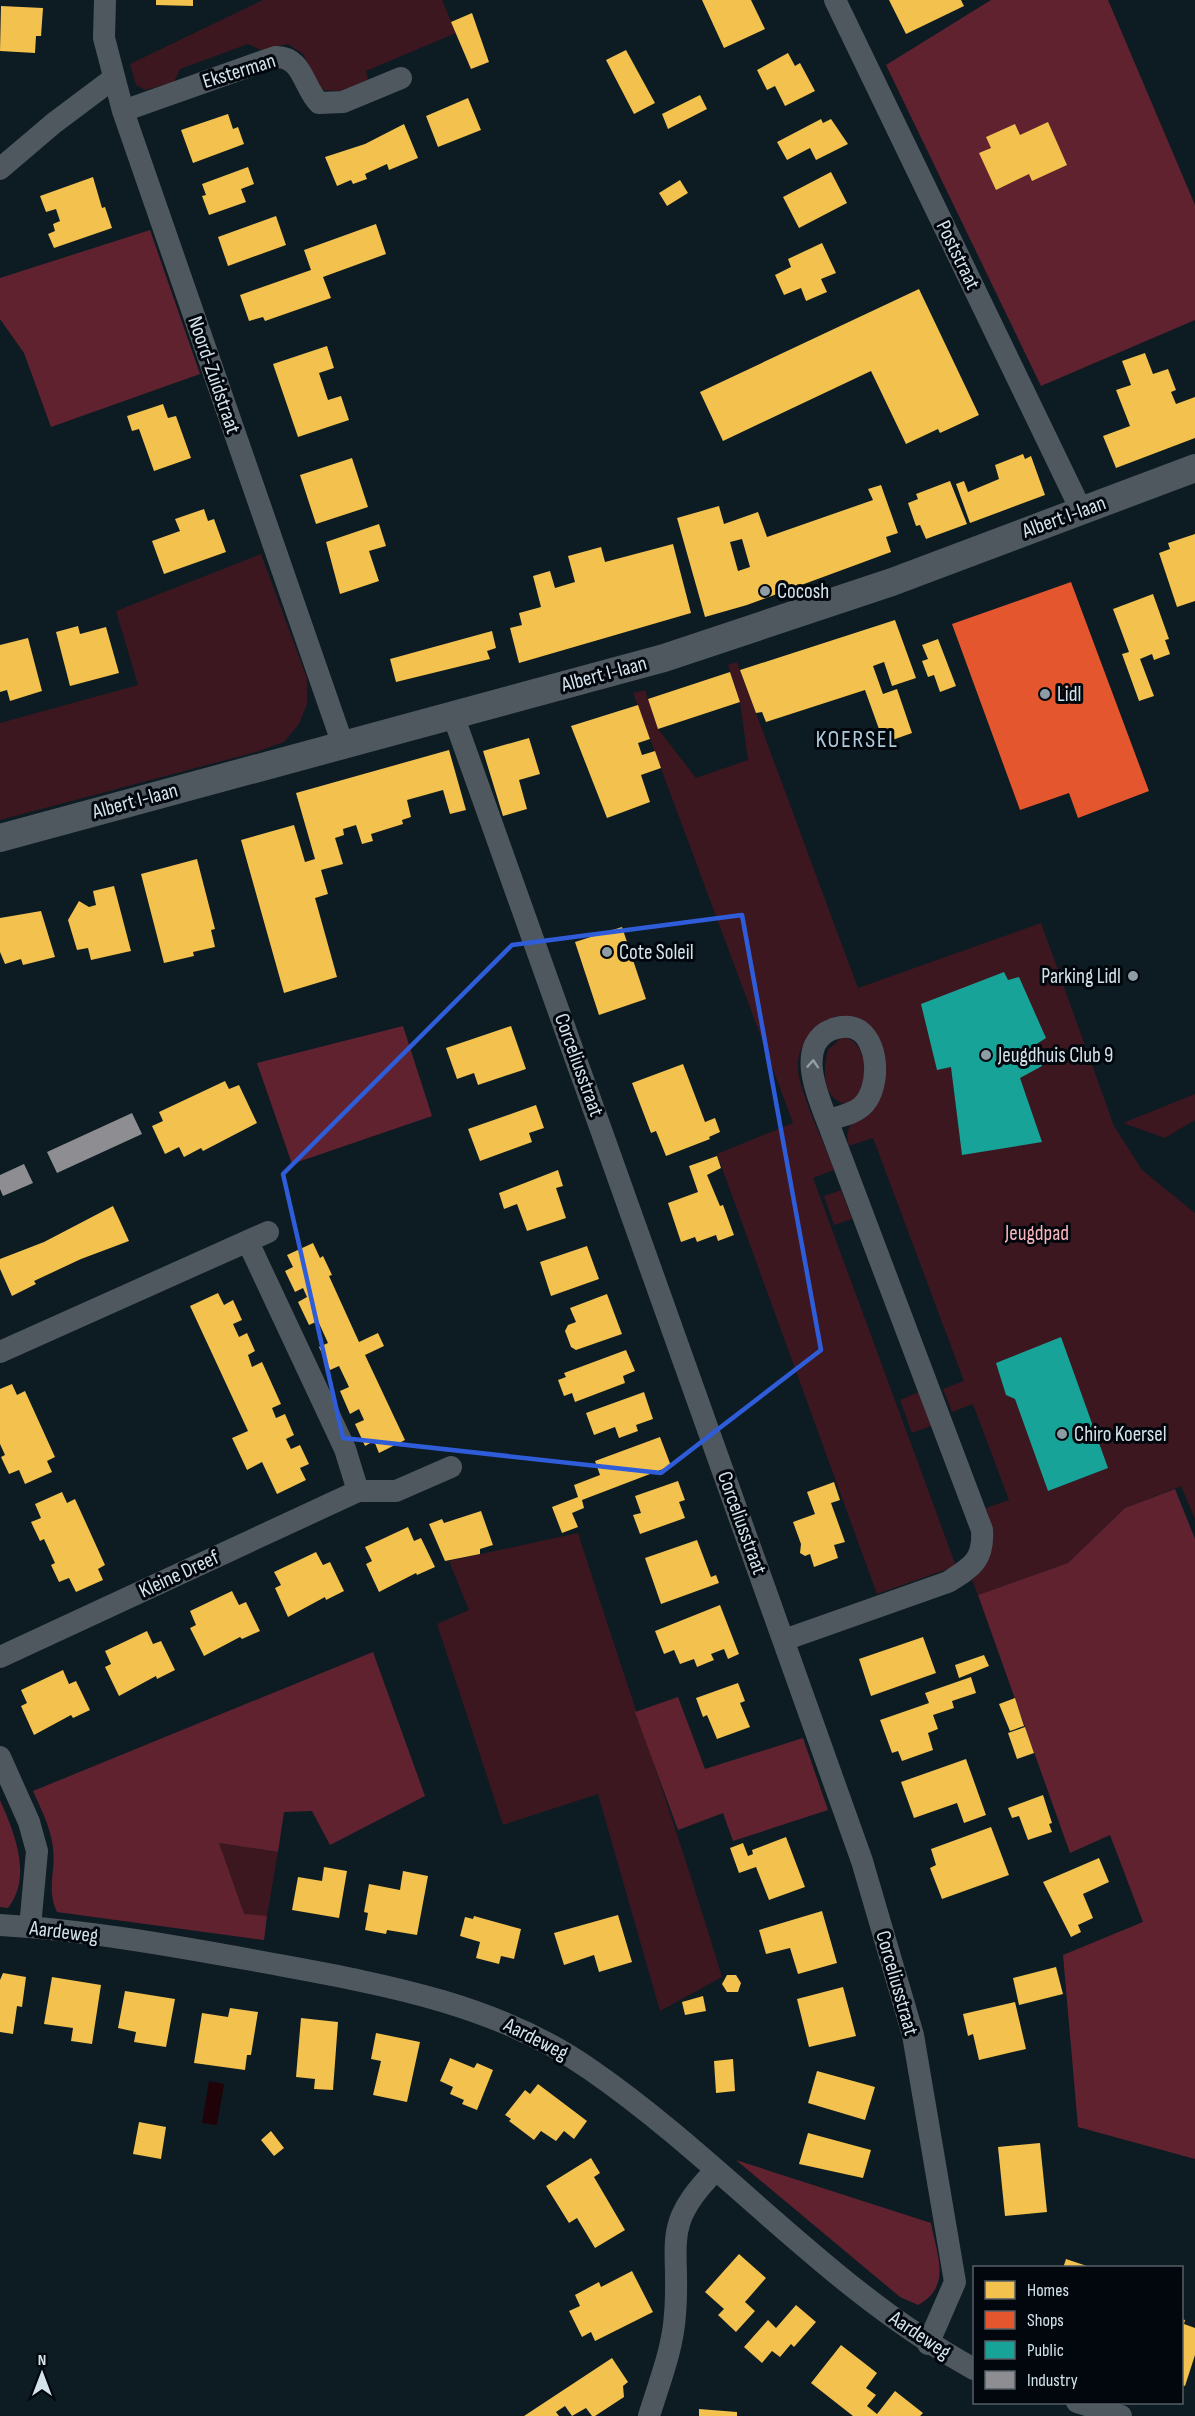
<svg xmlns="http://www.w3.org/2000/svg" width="1195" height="2416" font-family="'Sofia Sans Condensed',sans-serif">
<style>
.green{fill:#3d171f}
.forest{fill:#612230}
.water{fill:#200209}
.homes{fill:#f2c14e;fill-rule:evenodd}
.shops{fill:#e4572e}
.public{fill:#17a398}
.industry{fill:#8d8d92}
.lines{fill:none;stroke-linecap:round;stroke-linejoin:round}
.minor{stroke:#4e585e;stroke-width:22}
.tertiary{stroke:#4e585e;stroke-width:28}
.oneway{stroke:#919ea4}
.marked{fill:none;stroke:#2f5dda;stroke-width:4.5;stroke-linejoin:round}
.poi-dot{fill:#8e9da5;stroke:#01070c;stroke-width:2}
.labels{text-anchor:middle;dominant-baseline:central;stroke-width:6;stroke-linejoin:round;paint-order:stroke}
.street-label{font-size:21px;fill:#d4e3eb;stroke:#01070c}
.poi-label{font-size:21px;fill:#d4e3eb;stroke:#01070c;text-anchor:start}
.park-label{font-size:21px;fill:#fcb6bd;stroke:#01070c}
.quarter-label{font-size:24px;letter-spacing:1.5px;fill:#aecadb;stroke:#01070c}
</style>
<rect width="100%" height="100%" fill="#0d1b22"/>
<!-- green -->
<path class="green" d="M263,0H442L456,33L366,71L368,80L341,91L321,90L303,54L288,44L261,50L248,44L180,69L174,82L145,90L136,85L130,64Z
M261,554L307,678V704L299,724L284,742L256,752L0,820V723L138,685L116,611Z
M737,662L858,988L1041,923L1114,1126L1142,1170L1195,1213V1519L1181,1486L1125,1508L1068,1563L978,1595L972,1580C988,1559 995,1533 986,1508L1009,1500L973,1404L952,1412L943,1389L964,1381L873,1138L849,1146C845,1131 848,1124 862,1118L870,1028C853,1017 841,1009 822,1024C807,1034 796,1052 798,1071C801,1095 825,1145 834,1170L813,1178L956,1566L877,1594L717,1154L793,1123L633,693L645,690L658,729L696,778L748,760L740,702L728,665Z
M842,1037C872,1040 871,1097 845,1104C821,1097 823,1069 828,1050Z
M1195,1094V1120L1165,1138L1123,1123Z
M841,1190L852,1219L834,1225L824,1196Z
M919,1392L931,1426L912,1433L900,1400Z
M578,1533C625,1681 677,1828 722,1977L660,2011L598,1794L503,1825L437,1624L469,1610L449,1561Z
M218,1843L278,1852L267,1916L244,1915Z"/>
<!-- forest -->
<path class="forest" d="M991,0H1108L1195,205V320L1041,386L886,65Z
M150,230L200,374L51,427L24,353L0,319V278Z
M403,1026L432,1116L292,1164L257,1063Z
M1175,1489L1195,1539V2159L1078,2127L1063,1955L1143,1922L1110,1835L1070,1853L978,1595L1068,1563L1125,1508Z
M373,1652L425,1796L330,1845L312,1811L284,1812L278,1852L219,1843L244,1914L267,1916L264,1940L57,1912C46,1888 56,1873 53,1848C51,1828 41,1809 33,1791Z
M678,1697L705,1769L803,1738L828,1810L733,1841L723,1813L678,1830L635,1712Z
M0,1800C14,1832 33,1876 8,1908L0,1907Z
M736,2160L931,2223C937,2255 952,2287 918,2305L900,2297Z"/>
<!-- water -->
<path class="water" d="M209,2081L224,2084L217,2125L202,2123Z"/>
<!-- homes -->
<path class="homes" d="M156,0H193V6L156,5Z
M702,0H751L765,29L724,48Z
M889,0H961L964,6L906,34Z
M1,6L43,8L41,36H36L35,53L0,51Z
M472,13L489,62L471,69L451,22Z
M626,50L655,103L634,114L606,60Z
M788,53L795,66L800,63L815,91L785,106L775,86L767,90L757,70Z
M700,95L707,109L668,129L662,114Z
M468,98L481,130L438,147L426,116Z
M228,114L233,129L238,127L244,144L193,163L181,130Z
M821,119L823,123L831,119L848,144L816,160L810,148L787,160L777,142Z
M1048,122L1067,165L1032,181L1029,174L996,190L979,153L991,148L986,137L1015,124L1020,135Z
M404,124L418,158L389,170L387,164L365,174L367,179L353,184L351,180L337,186L325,157L365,144Z
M248,167L254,184L241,189L246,202L209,215L202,196L206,195L202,184Z
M831,172L847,203L799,228L783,197Z
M93,177L102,208L105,207L112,228L54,248L48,234L55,231L53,224L60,221L56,209L46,212L40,196Z
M680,180L688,193L667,206L659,193Z
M276,216L286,245L228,266L218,237Z
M376,224L386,254L323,277L331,298L265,321L263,317L249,321L240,295L311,270L304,250Z
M822,243L836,273L821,279L827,292L806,301L801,288L784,295L775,275L791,267L788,259Z
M919,289L979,415L940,433L938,429L906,444L871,371L723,441L700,392Z
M327,346L334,368L319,373L328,400L341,396L349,420L298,437L273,364Z
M1145,353L1153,374L1168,369L1176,390L1171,392L1176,404L1195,397V438L1116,468L1103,436L1130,426L1116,390L1131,385L1122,361Z
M163,404L168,418L176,416L191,458L154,471L139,429L132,431L127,416Z
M1023,454L1025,459L1031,456L1045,495L970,523L956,484L964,481L968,492L999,479L995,465Z
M352,458L368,507L316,524L300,475Z
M950,481L967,524L926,539L920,525L916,526L908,503L918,499L916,494Z
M881,485L898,533L886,537L891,552L747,605L705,617L677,518L719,506L724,524L758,512L767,537L873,500L868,489ZM742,539L750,567L738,571L730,542Z
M204,509L208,521L214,519L226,552L164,574L152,541L180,531L175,519Z
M379,524L386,546L369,551L379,581L340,594L326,542Z
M1195,534V601L1177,607L1159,553L1170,549L1168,543Z
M673,544L691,613L519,663L510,628L522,625L519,613L541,607L533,576L550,571L555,588L575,582L568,556L601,547L605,562Z
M1153,594L1169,639L1165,640L1170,654L1154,660L1152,654L1140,659L1154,696L1139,701L1122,654L1129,652L1113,609Z
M895,620L916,678L892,686L884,662L873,666L883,694L897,689L912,733L884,743L865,690L766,722L762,712L756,713L740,670Z
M78,626L80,634L106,627L119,673L70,686L56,632Z
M492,631L496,648L487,651L490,659L396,682L390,659Z
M28,638L42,691L10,701L7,690L0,692V645Z
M938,639L956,686L940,692L934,675L928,677L922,661L928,659L922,645Z
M730,672L740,702L658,729L648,699Z
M638,705L650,739L638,743L642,755L655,751L661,768L641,775L650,802L607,818L571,726Z
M529,738L540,774L519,780L527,809L503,816L483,751Z
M449,750L466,810L450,814L443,790L407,800L411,817L402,820L403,824L371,834L373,841L362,844L356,825L343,829L344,835L335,838L343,864L321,870L328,894L315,898L337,977L284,993L241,840L294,825L305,862L315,859L296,793Z
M197,859L215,929L211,930L215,947L193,952L194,956L164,963L141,874Z
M114,886L131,951L91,960L88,948L77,950L68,920L79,901L89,907L96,905L93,891Z
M41,911L55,957L23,965L21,959L5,964L0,952V918Z
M622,927L646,999L599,1015L575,942Z
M511,1026L526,1069L478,1085L474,1073L457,1079L446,1048Z
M683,1064L705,1122L715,1118L720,1132L709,1137L710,1139L666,1156L656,1131L651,1133L632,1083Z
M225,1081L229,1089L239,1085L257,1123L203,1151L201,1148L184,1157L179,1147L165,1154L152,1126L163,1121L159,1112Z
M536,1105L544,1128L529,1133L532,1142L480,1161L468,1129Z
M717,1156L721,1168L707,1175L720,1206L723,1205L734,1235L718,1241L716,1235L697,1242L695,1237L681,1242L668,1203L698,1192L689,1166Z
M558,1170L563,1186L556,1188L566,1218L527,1231L517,1204L504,1209L499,1193Z
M113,1206L129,1241L81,1259L34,1281L36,1284L12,1296L0,1269V1259L44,1242Z
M313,1243L320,1258L323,1256L332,1275L329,1276L359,1342L378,1333L384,1346L365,1355L405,1440L379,1453L374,1441L365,1446L355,1424L364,1420L359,1409L350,1414L340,1391L349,1387L339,1366L330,1370L319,1347L328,1343L318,1321L309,1325L298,1302L307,1297L303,1288L295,1292L285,1271L293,1267L287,1255Z
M587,1246L599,1279L551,1296L540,1262Z
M218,1293L224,1305L233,1300L242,1320L233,1324L239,1337L247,1333L255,1351L248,1355L252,1367L262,1362L281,1404L272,1408L276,1418L285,1414L294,1435L286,1439L291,1449L300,1445L309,1464L300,1468L306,1480L277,1494L262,1462L247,1470L232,1438L248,1431L190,1306Z
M607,1294L622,1334L576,1350L571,1347L565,1331L568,1325L576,1322L570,1308Z
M626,1350L635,1371L623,1376L625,1383L575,1402L572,1393L564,1396L558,1380L566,1377L564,1373Z
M12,1384L17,1395L25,1391L55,1457L47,1461L52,1472L25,1484L19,1470L9,1474L1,1457L5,1455L0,1444V1389Z
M644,1392L653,1419L636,1425L638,1431L619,1438L615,1427L594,1435L586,1413Z
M660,1437L671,1466L582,1500L584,1508L572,1513L578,1527L562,1533L552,1507L578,1497L574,1485L600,1475L595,1461Z
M678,1481L685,1500L679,1502L685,1518L640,1534L633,1515L641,1513L635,1496Z
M834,1482L840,1500L831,1503L845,1542L834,1545L838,1558L814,1567L810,1554L805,1556L800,1553L801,1544L793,1522L815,1514L807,1492Z
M62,1492L67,1503L75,1499L105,1565L98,1569L103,1580L76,1592L69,1578L59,1582L51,1565L55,1563L44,1539L40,1541L31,1522L41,1518L35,1504Z
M481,1511L493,1545L480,1549V1554L445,1561L429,1524L442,1519L444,1523Z
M408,1527L414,1541L421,1538L435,1567L417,1575L416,1573L379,1592L366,1564L372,1561L365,1547Z
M697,1540L711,1577L716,1575L719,1583L661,1604L645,1558Z
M316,1552L323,1565L330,1562L344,1591L326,1600L325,1597L288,1617L275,1588L281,1585L274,1572Z
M232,1591L239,1605L246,1602L260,1631L242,1639L240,1637L204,1656L190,1628L196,1625L190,1611Z
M720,1605L739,1654L728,1659L724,1649L711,1654L714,1660L697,1667L694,1659L680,1664L674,1650L664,1654L655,1631Z
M147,1631L153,1644L161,1641L175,1670L157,1679L156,1676L119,1696L105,1667L111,1664L105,1651Z
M923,1637L936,1673L871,1696L859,1659Z
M984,1655L989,1666L959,1678L955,1665Z
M63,1670L69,1684L76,1681L90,1710L73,1718L71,1715L34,1735L21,1706L27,1703L21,1690Z
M971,1677L976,1693L952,1701L954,1708L933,1715L938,1729L928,1733L933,1750L902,1761L898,1751L892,1753L880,1720L929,1703L925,1693Z
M738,1683L745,1701L740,1703L750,1727L717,1739L707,1715L703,1717L696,1698Z
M1015,1698L1024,1726L1010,1731L999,1704Z
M1025,1727L1034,1753L1017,1759L1008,1733Z
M966,1759L986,1815L964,1823L957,1803L914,1818L901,1782Z
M1043,1795L1052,1823L1049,1824L1052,1832L1028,1840L1019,1816L1012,1818L1008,1808Z
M991,1827L1009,1875L942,1899L930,1868L936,1865L931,1849Z
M786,1837L805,1887L769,1900L756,1867L739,1873L730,1848L743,1843L748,1856L753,1854L752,1850Z
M1099,1858L1109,1882L1083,1894L1093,1918L1078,1925L1081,1932L1071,1937L1043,1882Z
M324,1867L347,1871L339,1918L292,1910L298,1877L322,1881Z
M403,1871L428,1876L417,1935L387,1930L386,1934L365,1930L368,1913L364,1912L369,1884L400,1890Z
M822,1911L837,1963L798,1974L790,1948L766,1954L759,1930Z
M618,1915L632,1962L599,1972L594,1955L564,1965L554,1933Z
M474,1916L521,1929L514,1959L501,1956L499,1964L476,1958L480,1942L460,1936L465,1917L473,1919Z
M1056,1967L1063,1994L1019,2005L1013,1978Z
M3,1973L26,1977L22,2007L17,2006L13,2034L0,2032V1980Z
M727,1975H736L741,1983L738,1992H727L722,1984Z
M52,1977L101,1985L92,2044L71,2041L73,2028L44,2024Z
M843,1987L856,2036L809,2047L797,1999Z
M125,1991L175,1999L166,2047L134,2042L136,2032L118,2028Z
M703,1996L706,2011L685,2015L682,2002Z
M1015,2002L1026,2049L979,2060L973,2034L968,2036L963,2014Z
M230,2008L258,2012L251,2055H247L245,2070L194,2063L202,2013L228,2017Z
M301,2018L338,2022L333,2090L314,2089L315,2079L296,2077Z
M376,2033L420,2042L407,2102L373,2095L381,2061L371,2059Z
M450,2058L474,2068L477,2063L493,2070L477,2110L462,2104L464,2100L450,2094L453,2087L440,2081Z
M733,2059L735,2091L716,2093L714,2061Z
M817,2071L875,2087L865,2120L808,2103Z
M538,2084L587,2121L574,2139L564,2131L556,2141L541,2131L534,2140L509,2121L511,2119L505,2115L525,2090L530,2094Z
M139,2122L166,2127L161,2159L133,2154Z
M271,2131L284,2148L274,2156L261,2140Z
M808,2133L871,2150L863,2178L799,2164Z
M1040,2143L1047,2212L1005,2216L998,2147Z
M591,2158L600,2173L594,2177L625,2230L595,2248L577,2218L569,2223L546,2186Z
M739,2254L766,2278L745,2302L755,2311L736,2332L718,2315L724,2309L705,2292Z
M1066,2259L1090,2267V2268H1063Z
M632,2271L653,2312L595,2341L591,2332L582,2337L569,2311L580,2306L575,2295L599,2282L601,2287Z
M796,2305L816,2322L794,2347L791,2344L780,2357L772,2351L762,2363L744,2347L768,2320L776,2328Z
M1182,2319L1185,2320L1184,2324L1195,2328V2355L1185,2386L1182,2385Z
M841,2345L877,2373L866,2388L876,2395L867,2406L877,2414L895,2391L923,2413L920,2416H853L811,2383Z
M612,2358L628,2382L623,2386L624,2397L595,2416H592L586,2408L572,2416L565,2406L556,2412L559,2416H524Z
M699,2409L737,2412V2416H699Z"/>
<!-- shops -->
<path class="shops" d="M1071,582L1149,791L1078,818L1069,793L1020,810L952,624Z"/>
<!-- public -->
<path class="public" d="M1004,972L1008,980L1019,977L1046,1038L1035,1045L1042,1066L1020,1078L1042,1142L962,1155L951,1067L937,1070L921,1004Z
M1061,1337L1108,1468L1048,1491L1015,1399L1006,1395L996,1363Z"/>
<!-- industry -->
<path class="industry" d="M132,1113L142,1134L57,1173L47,1152Z
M24,1164L33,1183L3,1196L0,1189V1175Z"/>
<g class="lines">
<!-- minor -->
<path class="minor" d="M105,0L104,38L123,111L343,745
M835,0L1081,510
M123,111L275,57C303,56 303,87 319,103L343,102L401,78
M0,169L54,123L114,78
M453,715L862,1861L913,2035L955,2282L928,2344
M248,1242L345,1449L358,1491
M0,1352L268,1232
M784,1640L948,1582C972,1567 984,1560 982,1530L827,1120C817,1095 795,1043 833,1029C842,1026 851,1025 860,1031C880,1046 880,1091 861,1107C851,1115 838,1117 827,1120
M0,1657L358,1491H396L451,1467
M0,1757L29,1822L37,1851L30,1927
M0,1925C84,1930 169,1945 252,1960C369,1982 492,2000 591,2070C724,2162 831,2291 974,2369
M1077,2402L1121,2416
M649,2416C659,2383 673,2349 675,2314C681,2245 659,2227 715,2171"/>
<!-- tertiary -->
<path class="tertiary" d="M0,838L664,658L892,582L1195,468"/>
</g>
<!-- one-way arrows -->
<defs><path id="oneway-chevron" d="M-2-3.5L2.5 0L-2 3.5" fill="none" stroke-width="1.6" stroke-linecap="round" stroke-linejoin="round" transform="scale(1.5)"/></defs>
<use class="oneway" href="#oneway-chevron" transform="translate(813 1064) rotate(-86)"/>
<!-- marked area -->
<path class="marked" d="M742,915L821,1350L661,1473L343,1438L283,1174L512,945Z"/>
<!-- markers -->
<g class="poi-dot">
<circle cx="765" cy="591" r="6"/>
<circle cx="1045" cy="694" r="6"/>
<circle cx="607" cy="952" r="6"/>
<circle cx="1133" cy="976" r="6"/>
<circle cx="986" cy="1055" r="6"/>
<circle cx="1062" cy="1434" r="6"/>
</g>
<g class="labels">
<!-- street labels -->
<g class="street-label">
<text transform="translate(239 71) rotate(-17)">Eksterman</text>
<text transform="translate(958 255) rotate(64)">Poststraat</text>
<text transform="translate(214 375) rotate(71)">Noord-Zuidstraat</text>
<text transform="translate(1064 517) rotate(-20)">Albert I-laan</text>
<text transform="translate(604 674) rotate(-15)">Albert I-laan</text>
<text transform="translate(135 801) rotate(-15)">Albert I-laan</text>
<text transform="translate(579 1065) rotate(70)">Corceliusstraat</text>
<text transform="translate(742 1523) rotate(70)">Corceliusstraat</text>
<text transform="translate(179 1574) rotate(-25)">Kleine Dreef</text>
<text transform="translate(64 1932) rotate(7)">Aardeweg</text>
<text transform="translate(897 1983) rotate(74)">Corceliusstraat</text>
<text transform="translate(536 2039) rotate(27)">Aardeweg</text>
<text transform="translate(920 2335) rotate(34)">Aardeweg</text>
</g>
<!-- poi labels -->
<g class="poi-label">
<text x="777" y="591">Cocosh</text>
<text x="1057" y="694">Lidl</text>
<text x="619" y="952">Cote Soleil</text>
<text x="1121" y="976" text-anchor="end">Parking Lidl</text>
<text x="998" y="1055">Jeugdhuis Club 9</text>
<text x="1074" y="1434">Chiro Koersel</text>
</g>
<!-- park labels -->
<g class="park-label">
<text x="1037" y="1233">Jeugdpad</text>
</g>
<!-- quarter labels -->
<g class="quarter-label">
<text x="857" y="739">KOERSEL</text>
</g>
</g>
<!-- legend -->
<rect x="973" y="2266" width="210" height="138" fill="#01070c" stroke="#555f65" stroke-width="1.5"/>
<rect x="985" y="2281" width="30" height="18" fill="#f2c14e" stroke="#555f65" stroke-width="1.5"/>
<text x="1027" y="2296" font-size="18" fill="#d4e3eb">Homes</text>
<rect x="985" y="2311" width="30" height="18" fill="#e4572e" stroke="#555f65" stroke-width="1.5"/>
<text x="1027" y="2326" font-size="18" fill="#d4e3eb">Shops</text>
<rect x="985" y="2341" width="30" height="18" fill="#17a398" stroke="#555f65" stroke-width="1.5"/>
<text x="1027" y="2356" font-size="18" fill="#d4e3eb">Public</text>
<rect x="985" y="2371" width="30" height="18" fill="#8d8d92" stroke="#555f65" stroke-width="1.5"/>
<text x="1027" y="2386" font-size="18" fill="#d4e3eb">Industry</text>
<!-- north arrow -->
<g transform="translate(42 2374)" stroke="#01070c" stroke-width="4.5" paint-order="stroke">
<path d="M0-4.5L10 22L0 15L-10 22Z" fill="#d4e3eb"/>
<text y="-9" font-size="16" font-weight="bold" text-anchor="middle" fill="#d4e3eb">N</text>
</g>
</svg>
